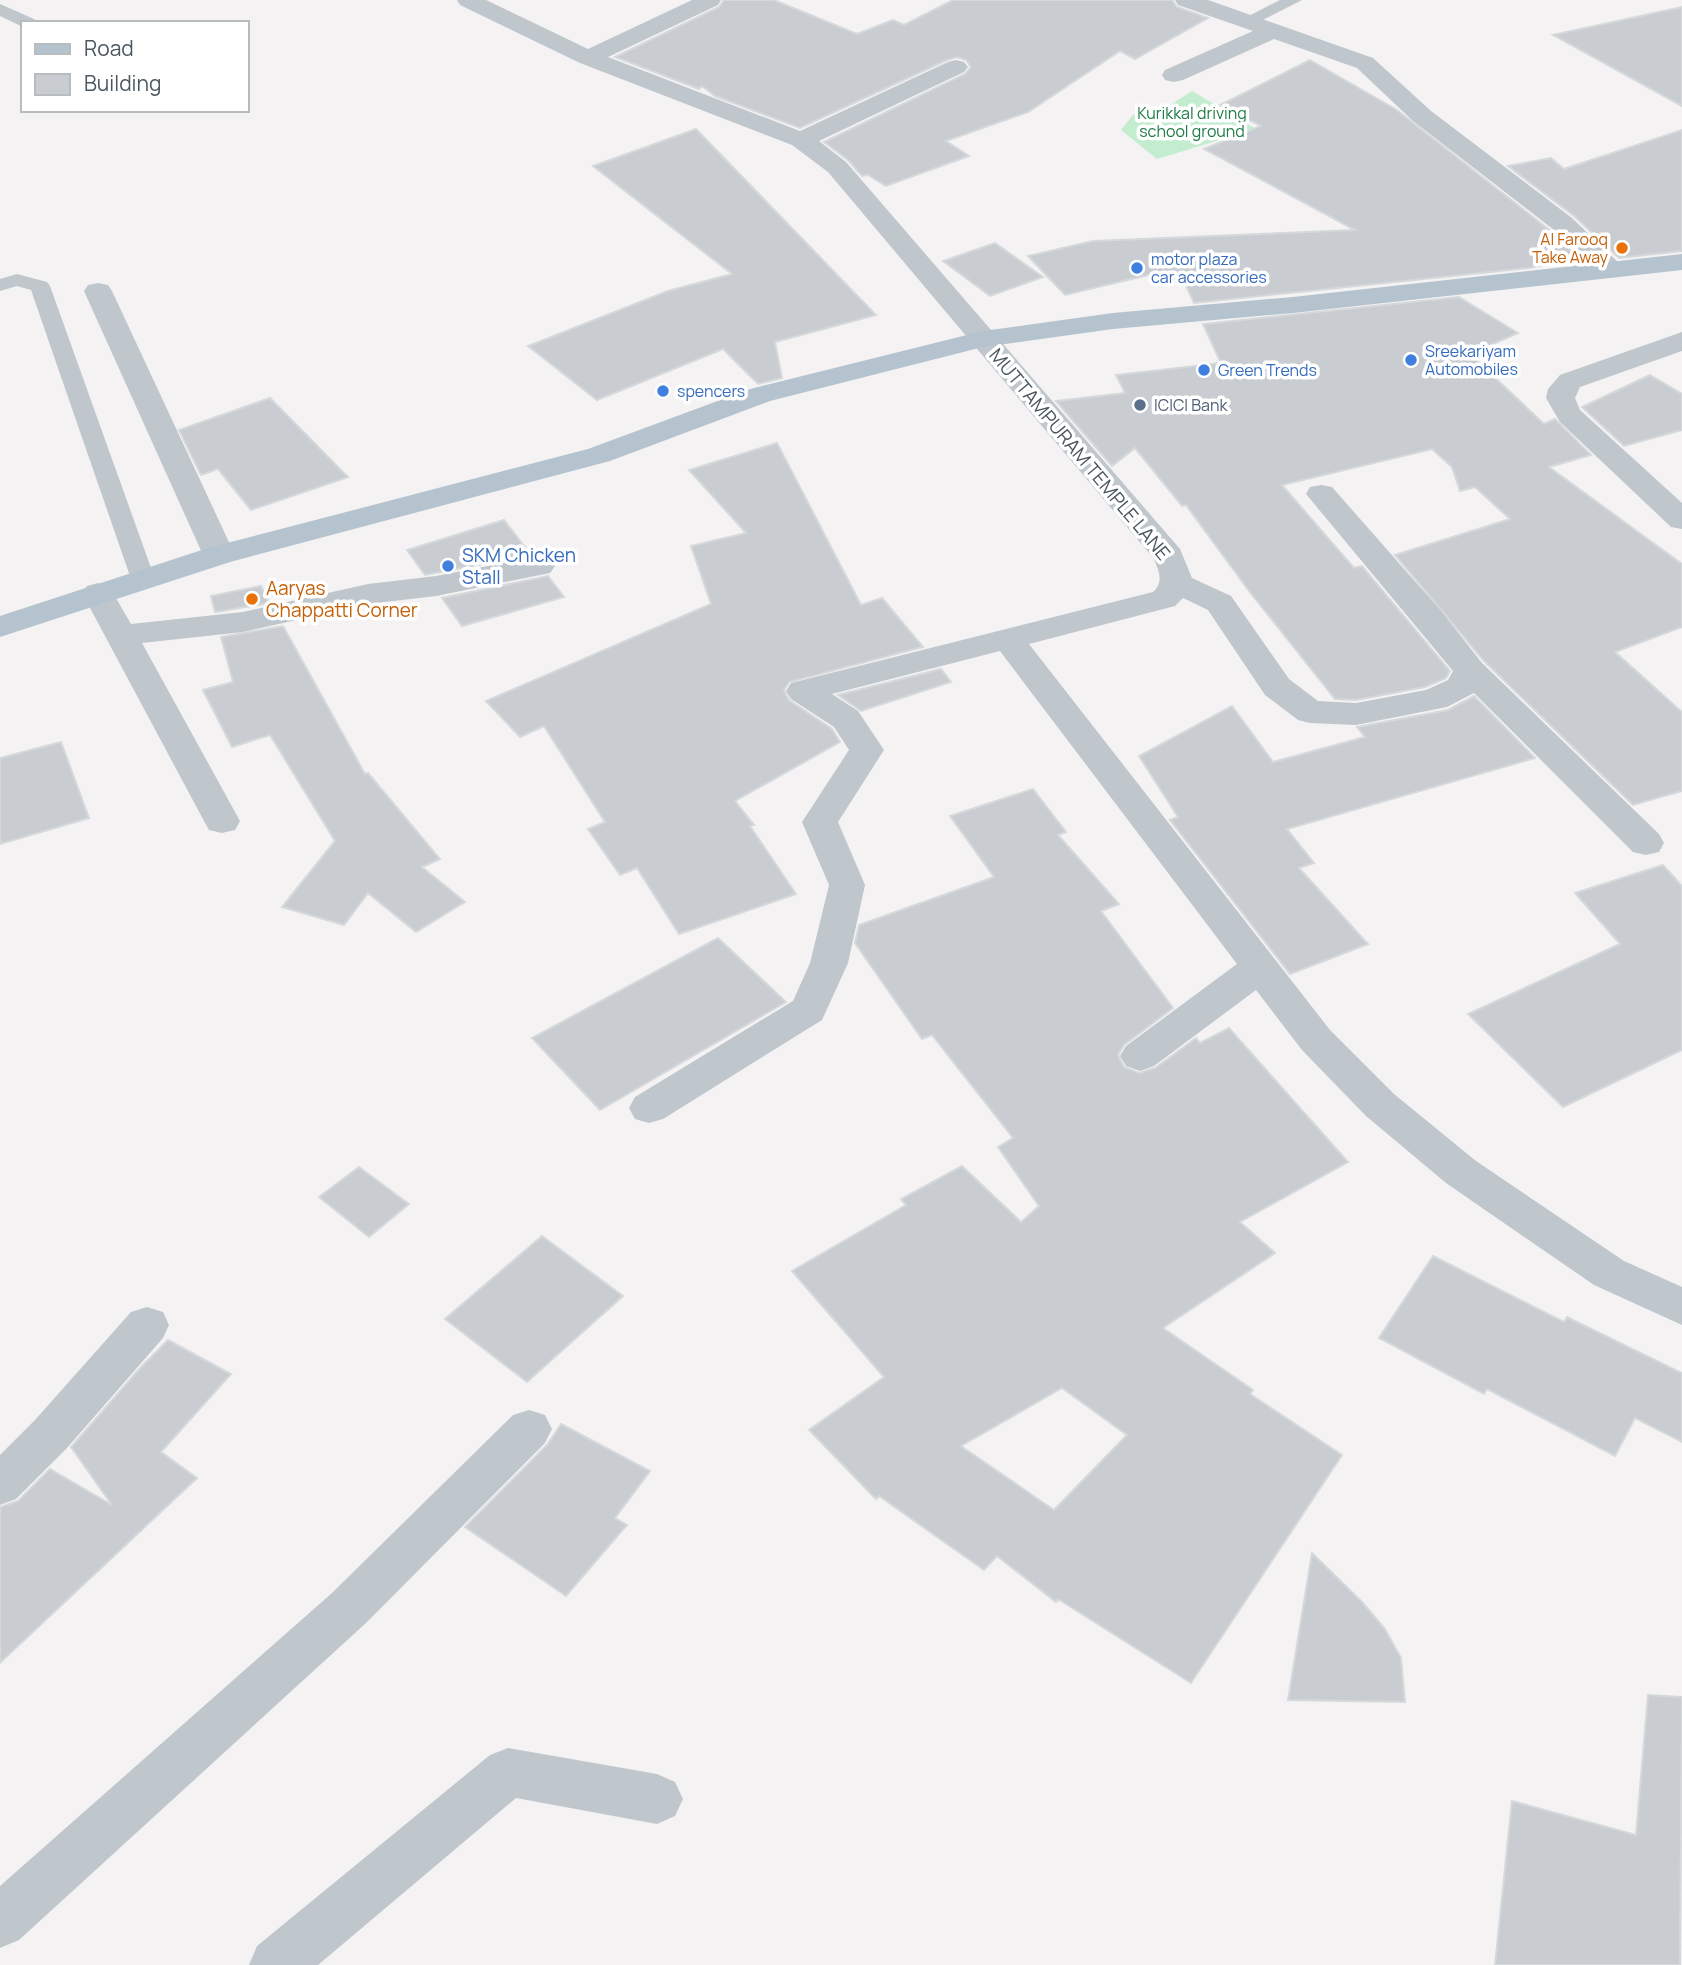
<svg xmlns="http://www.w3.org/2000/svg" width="1682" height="1965" font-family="Manrope,sans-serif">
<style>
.green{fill:#c4edd0}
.building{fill:#c9cdd1;stroke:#d6d9dc;stroke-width:2;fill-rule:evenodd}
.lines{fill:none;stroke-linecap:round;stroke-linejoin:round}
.lane{fill:#bfc7cd;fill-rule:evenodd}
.street{fill:#bfc7cd;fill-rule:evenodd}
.primary{fill:#b4c3ce;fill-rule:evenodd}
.food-dot{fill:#e8710a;stroke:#fff;stroke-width:2.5}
.shop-dot{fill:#3f7fe0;stroke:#fff;stroke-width:2.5}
.service-dot{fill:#5c6f8a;stroke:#fff;stroke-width:2.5}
.labels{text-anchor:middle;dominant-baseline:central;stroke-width:7;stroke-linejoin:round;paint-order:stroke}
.far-park-label{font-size:16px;fill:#1f7c44;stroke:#fff}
.far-food-label{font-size:16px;fill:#c56008;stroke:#fff;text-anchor:end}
.far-shop-label{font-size:16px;fill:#366cbe;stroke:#fff;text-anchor:start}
.far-service-label{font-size:16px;fill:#4e5e75;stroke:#fff;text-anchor:start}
.street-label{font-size:19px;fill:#4b575e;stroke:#fff}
.shop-label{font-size:19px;fill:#366cbe;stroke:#fff;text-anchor:start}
.food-label{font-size:19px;fill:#c56008;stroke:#fff;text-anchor:start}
</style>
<rect width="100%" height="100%" fill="#f4f2f2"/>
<!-- green -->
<path class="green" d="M1192,91L1256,129L1157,159L1121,130L1133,115L1167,107Z"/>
<!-- building -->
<path class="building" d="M724,0H774L857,34L893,20L904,25L953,0H1172L1177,7L1208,18L1135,59L1120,51L1028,112L946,141L969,156L886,186L868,175L862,176L848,160L824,142L965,74L971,67L966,60L957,57L947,60L800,128L715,96L702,86L699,89L615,57L719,7Z
M1682,7V106L1553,35Z
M1310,60L1397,110L1552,232L1579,258L1529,268L1194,303L1184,281L1165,282L1161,272L1065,295L1028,256L1093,241L1355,230L1204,149L1261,126L1220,105Z
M696,129L876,315L775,342L782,378L758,384L723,349L597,400L528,346L668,291L732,274L593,166Z
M1682,130V251L1619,258L1574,216L1508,166L1551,158L1564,169Z
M995,243L1043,277L990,296L943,261Z
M1459,297L1518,333L1470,354L1544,424L1555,419L1591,455L1549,467L1682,564V627L1615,652L1682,712V791L1633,805L1484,661L1395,555L1510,519L1475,487L1460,491L1452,467L1432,449L1282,485L1354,568L1362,566L1450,671L1446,678L1425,687L1356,700L1335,699L1249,591L1186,505L1182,506L1135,448L1112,466L1056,401L1125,393L1116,375L1221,363L1203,324Z
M1650,375L1682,394V430L1624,446L1582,407Z
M270,398L348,477L251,510L218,469L201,475L179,430Z
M777,443L861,605L882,598L923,647L789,682L784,690L789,700L832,729L840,742L735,801L754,825L750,826L796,894L679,934L637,868L620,875L588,829L605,822L544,726L520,737L486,701L711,604L691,546L746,533L689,470Z
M504,520L531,555L425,575L407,550Z
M548,576L564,597L462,626L442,598Z
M261,586L270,603L215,612L211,596Z
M283,626L365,774L368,773L440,859L422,867L465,902L416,932L368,893L344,925L282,907L335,841L270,735L232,747L203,690L233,682L221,637Z
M941,669L951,682L861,711L838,695Z
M1474,696L1535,758L1287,829L1314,863L1299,868L1368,944L1290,974L1170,820L1178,817L1139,756L1232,706L1273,762L1365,737L1357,727L1448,710Z
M61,742L89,818L0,844V758Z
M1033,789L1066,832L1058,835L1119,904L1101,911L1173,1008L1124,1045L1118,1055L1124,1067L1139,1073L1155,1068L1196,1038L1200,1043L1229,1028L1348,1162L1240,1222L1275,1253L1163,1328L1253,1390L1250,1394L1342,1455L1191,1683L1058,1599L1056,1602L997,1556L984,1570L879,1496L876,1499L809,1430L884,1377L792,1271L906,1205L901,1199L962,1166L1021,1222L1039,1206L998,1147L1013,1138L932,1035L922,1039L855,943L859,925L994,877L950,816ZM1062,1388L1127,1435L1054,1510L961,1446Z
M1663,865L1682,886V1050L1563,1107L1468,1014L1620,944L1575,893Z
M718,938L786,1002L600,1110L532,1038Z
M359,1167L409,1204L369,1237L319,1197Z
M542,1236L623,1296L527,1382L445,1319Z
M1433,1256L1564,1322L1567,1317L1682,1373V1442L1635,1418L1615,1456L1487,1389L1484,1394L1379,1338Z
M168,1340L231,1374L161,1452L197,1478L0,1663V1507L18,1501L50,1469L112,1505L71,1447L142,1366Z
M561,1424L650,1471L615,1518L627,1525L566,1596L465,1527L547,1445Z
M1312,1553L1363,1603L1385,1629L1401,1658L1405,1702L1288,1700Z
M1648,1695L1682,1697L1680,1965H1495L1512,1801L1636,1835Z"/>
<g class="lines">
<!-- lane -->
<path class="lane" d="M1280,0H1302L1253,25H1241L1239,21Z
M0,4L34,19L36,23H23V27L0,16Z
M17,274L47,282L50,286L155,579L151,584H135L131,579L31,290L17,286L0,291V279Z"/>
<!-- street -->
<path class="street" d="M457,0H486L588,49L692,0H721L718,5L608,57L800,131L948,62L956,60L964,62L968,67L964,72L819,141L846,162L1180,549L1192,578L1231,596L1289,679L1318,701L1356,703L1426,690L1448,680L1453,671L1306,494L1310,487L1321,485L1332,487L1442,612L1482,663L1659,834L1664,843L1659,852L1646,855L1633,852L1474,693L1447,707L1356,725L1310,723L1298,720L1265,695L1208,610L1183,598L1175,606L1029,644L1330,1030L1394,1094L1476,1161L1624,1261L1682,1287V1325L1594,1285L1446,1183L1366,1116L1302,1050L1256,990L1154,1066L1140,1071L1126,1066L1120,1056L1126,1046L1237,964L1000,651L832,694L858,711L884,750L838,822L865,885L848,963L822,1020L663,1119L649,1123L635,1119L629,1108L635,1097L793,1001L810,963L829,885L802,822L849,750L834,727L791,699L786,691L791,683L1153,592C1164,582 1159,571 1154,559L828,172L792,145L580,63L460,5Z
M1175,0H1208L1373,58L1431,111L1572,218L1624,268L1620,274L1610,276L1600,274L1554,230L1413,121L1357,68L1274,39L1183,80L1174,82L1165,80L1162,75L1165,70L1253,31L1178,5Z
M98,283L108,285L112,291L235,555L230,562L219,565L208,562L203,555L84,291L88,285Z
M1682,332V351L1580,387L1575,398L1580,410L1682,503V529L1671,527L1560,422L1546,398L1548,389L1560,375Z
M539,556L550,559L555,566L550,573L436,596L368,604L243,632L142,643L240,821L235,830L222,833L209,830L204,821L82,593L87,586L98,583L109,586L131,624L243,612L368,584L436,576Z
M147,1307L163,1312L169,1325L163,1338L67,1448L16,1499L0,1505V1455L35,1420L131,1312Z
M529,1410L545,1415L552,1429L545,1443L366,1623L19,1940L0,1948V1886L332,1593L513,1415Z
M508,1748L657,1774L675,1782L683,1799L675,1816L657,1824L516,1798L318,1965H249L257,1946L490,1755Z"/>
<!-- primary -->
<path class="primary" d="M1682,254V270L1293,313L1113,329L983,347L770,401L610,461L230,562L0,637V616L208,548L588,449L750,389L983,331L1113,313L1293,297Z"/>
</g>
<!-- markers -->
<g class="food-dot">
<circle cx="1622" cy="248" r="7"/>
<circle cx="252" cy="599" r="7"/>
</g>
<g class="shop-dot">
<circle cx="1137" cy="268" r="7"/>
<circle cx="1411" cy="360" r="7"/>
<circle cx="1204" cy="370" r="7"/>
<circle cx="663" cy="391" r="7"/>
<circle cx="448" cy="566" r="7"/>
</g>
<circle class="service-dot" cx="1140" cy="405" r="7"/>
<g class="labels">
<!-- far-park labels -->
<g class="far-park-label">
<text x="1192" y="113">Kurikkal driving<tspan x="1192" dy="18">school ground</tspan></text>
</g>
<!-- far-food labels -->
<g class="far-food-label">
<text x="1608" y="239">Al Farooq<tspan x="1608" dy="18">Take Away</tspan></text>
</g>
<!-- far-shop labels -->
<g class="far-shop-label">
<text x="1151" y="259">motor plaza<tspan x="1151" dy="18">car accessories</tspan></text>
<text x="1425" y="351">Sreekariyam<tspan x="1425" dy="18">Automobiles</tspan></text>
<text x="1218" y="370">Green Trends</text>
<text x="677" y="391">spencers</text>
</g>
<!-- far-service labels -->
<g class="far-service-label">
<text x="1154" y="405">ICICI Bank</text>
</g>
<!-- street labels -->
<g class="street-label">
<text transform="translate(1080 454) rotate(50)">MUTTAMPURAM TEMPLE LANE</text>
</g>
<!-- shop labels -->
<g class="shop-label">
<text x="462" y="555">SKM Chicken<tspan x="462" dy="22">Stall</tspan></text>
</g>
<!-- food labels -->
<g class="food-label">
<text x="266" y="588">Aaryas<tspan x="266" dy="22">Chappatti Corner</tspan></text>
</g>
</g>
<!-- legend -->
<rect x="21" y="21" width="228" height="91" fill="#ffffff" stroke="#b7bcbf" stroke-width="2"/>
<rect x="35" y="44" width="35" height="10" fill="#b4c3ce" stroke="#b7bcbf" stroke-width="2"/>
<text x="84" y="56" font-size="21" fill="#4b575e">Road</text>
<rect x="35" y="74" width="35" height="21" fill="#c9cdd1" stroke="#b7bcbf" stroke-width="2"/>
<text x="84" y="91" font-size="21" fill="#4b575e">Building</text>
</svg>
